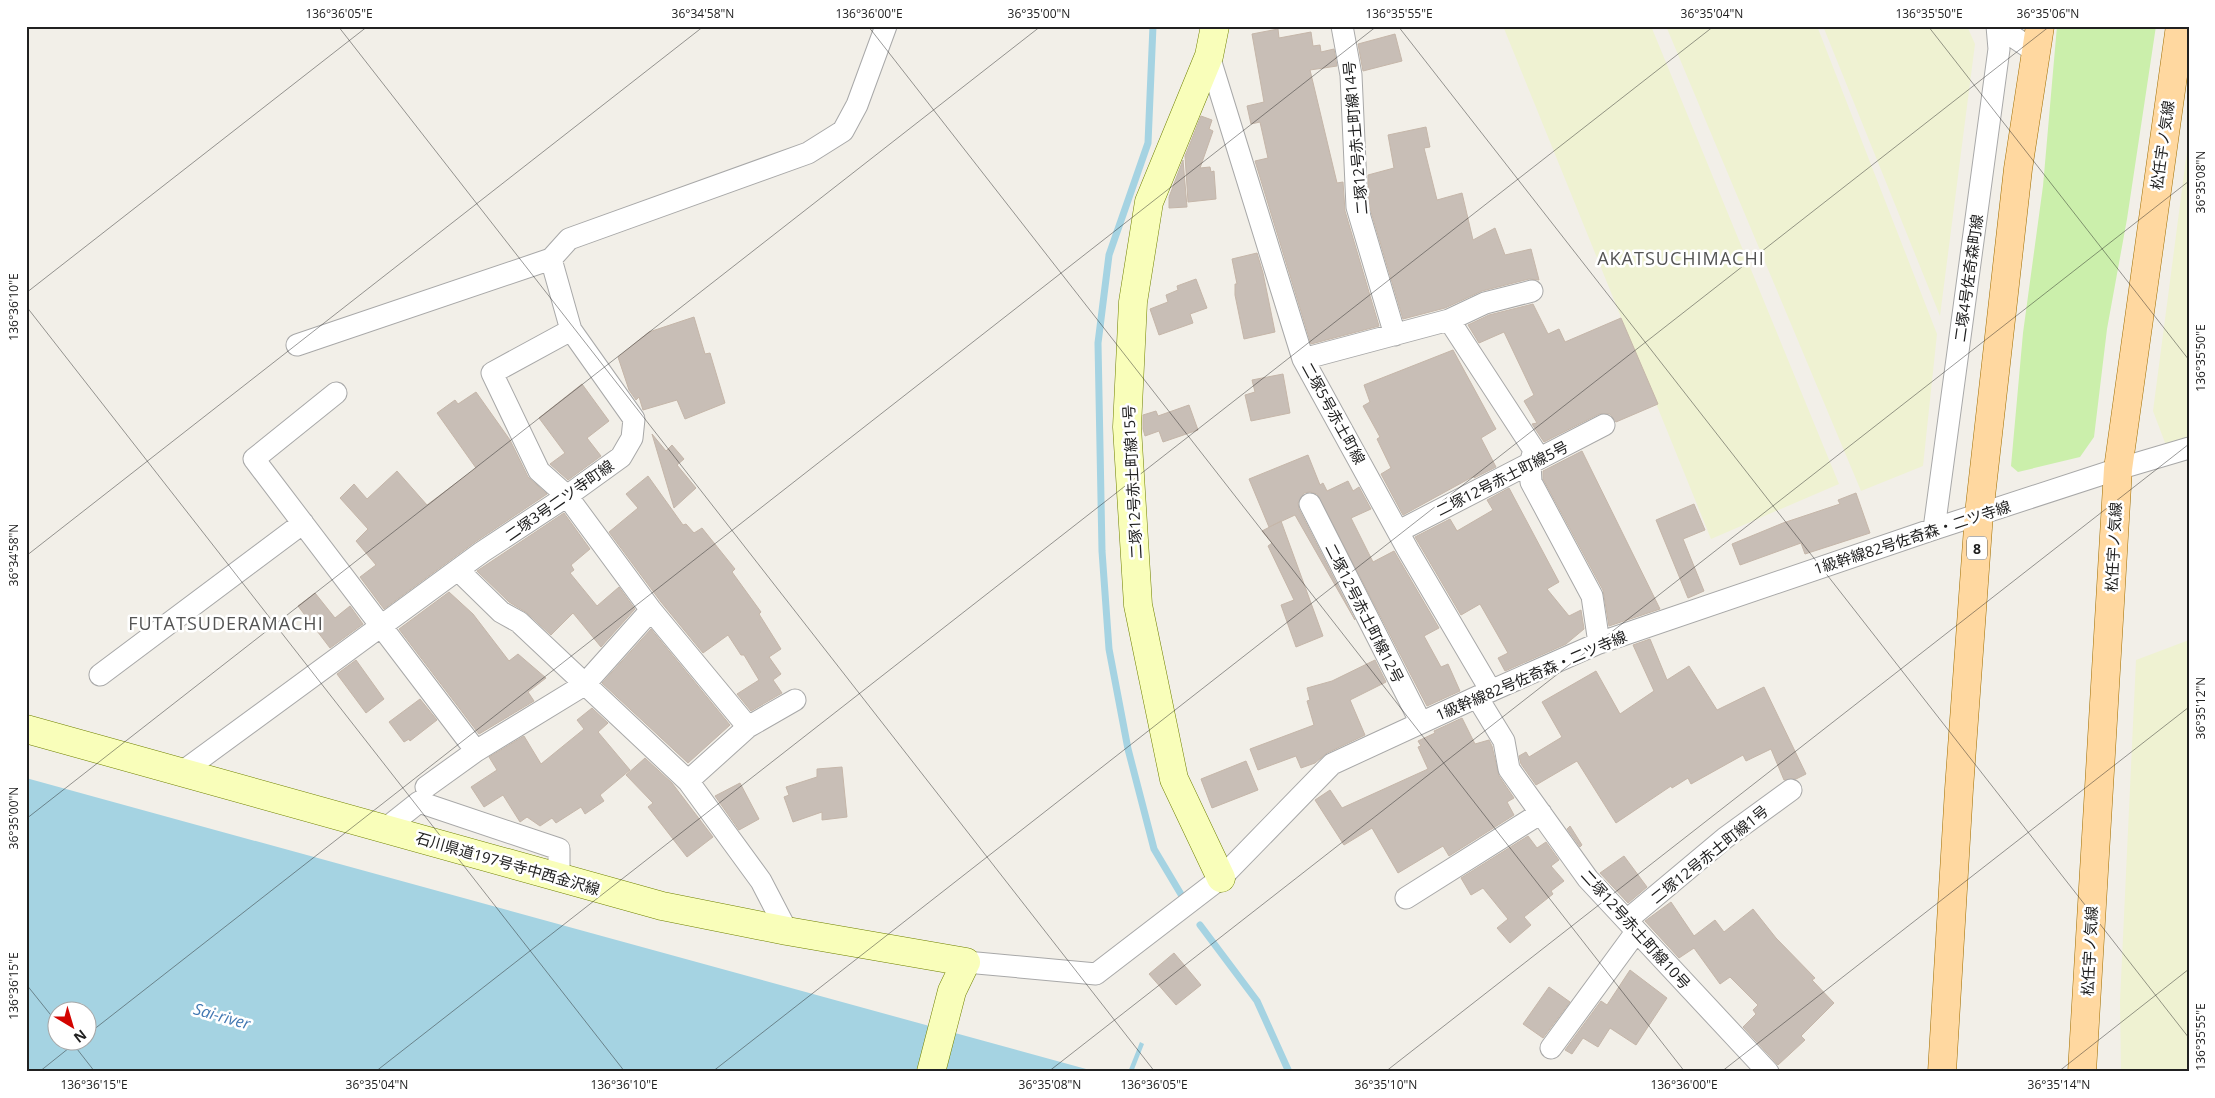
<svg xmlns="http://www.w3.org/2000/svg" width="2215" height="1098" font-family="'Open Sans','Noto Sans JP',sans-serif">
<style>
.farmland{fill:#eff2d2}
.grass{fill:#cbefab}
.water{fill:#a5d3e2;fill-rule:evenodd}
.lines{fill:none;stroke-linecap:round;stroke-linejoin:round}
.stream{stroke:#a5d3e2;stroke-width:7}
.building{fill:#c8beb6;stroke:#c5b6a9}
.street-casing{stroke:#a8a8a8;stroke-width:23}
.secondary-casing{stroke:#708100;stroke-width:29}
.primary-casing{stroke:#9f6d00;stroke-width:29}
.street{stroke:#fff;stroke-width:21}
.secondary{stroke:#f9feba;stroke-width:28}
.primary{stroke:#ffd8a0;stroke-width:28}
.ticks{fill:none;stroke:#212121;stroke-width:1;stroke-opacity:0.45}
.labels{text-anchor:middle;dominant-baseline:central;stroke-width:5;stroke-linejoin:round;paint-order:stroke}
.shield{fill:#fff;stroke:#646464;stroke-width:1}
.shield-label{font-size:14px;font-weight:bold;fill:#212121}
.street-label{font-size:15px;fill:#212121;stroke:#fff}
.water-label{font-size:16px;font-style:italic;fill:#4278b2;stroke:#fff}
.quarter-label{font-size:18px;letter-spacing:1px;fill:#545454;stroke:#fff}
.neatline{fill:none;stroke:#212121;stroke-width:2}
.ticks-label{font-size:12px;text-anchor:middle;fill:#212121}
</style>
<rect width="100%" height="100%" fill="#f2efe8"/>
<!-- farmland -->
<path class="farmland" d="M1503,26H1651L1839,484L1711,539Z
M1666,26H1817L1937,334L1923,466L1861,491Z
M1823,26H1967L1975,44L1940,316Z
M2189,136V441L2167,448L2153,411Z
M2189,640V1072H2121L2120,1001L2136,660Z"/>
<!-- grass -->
<path class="grass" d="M2057,26H2156L2127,219L2107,329L2094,437L2080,457L2018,472L2011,466L2023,333L2043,186Z"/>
<!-- water -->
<path class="water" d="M26,778L1097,1072H26ZM58,1010H88V1040H58Z
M1140,1042L1144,1044L1133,1072H1128Z"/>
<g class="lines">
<!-- stream -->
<path class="stream" d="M1153,26L1148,143L1109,255L1098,343L1102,551L1109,649L1128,749L1154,849L1182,896
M1200,925L1257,1001L1289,1072"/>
</g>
<!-- building -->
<path class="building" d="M1278,29L1279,38L1311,32L1313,46L1320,45L1321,52L1334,49L1337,66L1310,70L1337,183L1343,182L1345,211L1379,326L1311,344L1255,161L1268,158L1260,122L1251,124L1247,106L1264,102L1252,34Z
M1395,34L1402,61L1363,71L1358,44Z
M1201,116L1212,120L1209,129L1213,131L1200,168L1210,167L1211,172L1214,171L1216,199L1188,202L1185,156Z
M1426,127L1430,147L1424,148L1437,200L1462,193L1473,240L1495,228L1505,255L1531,249L1539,280L1529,279L1482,291L1445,308L1403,319L1369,205L1368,175L1394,168L1388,135Z
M1183,160L1187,207L1169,208V197Z
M1257,253L1263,273L1275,332L1244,339L1235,295V284H1237L1232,259Z
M1196,279L1207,308L1190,314L1193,323L1159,335L1150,309L1168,302L1166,295L1178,290L1177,286Z
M1533,304L1548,334L1559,329L1565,342L1621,318L1658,404L1616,422L1610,414H1599L1544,442L1532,424L1537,423L1524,401L1534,395L1504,332L1479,343L1468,325L1489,315Z
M694,317L705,354L710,353L725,403L685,419L677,400L643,410L639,397L636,400L629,390L618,357L649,332Z
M1453,350L1496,429L1481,438L1496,467L1474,478V476L1403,515L1381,474L1391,468L1377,439L1380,437L1363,406L1370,402L1364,385Z
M1283,374L1290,413L1251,421L1245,395L1255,392L1252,380Z
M582,384L609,421L587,438L601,456L568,480L550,464L565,453L539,418Z
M476,392L510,440L528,477L547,494L475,542L384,609L360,577L376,565L356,541L368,529L340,498L354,484L367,499L397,471L427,505L476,468L437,413L455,400L458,404Z
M1189,405L1198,430L1163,442L1159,431L1145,436L1143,429V415L1156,411L1158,416Z
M652,434L666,451L672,445L684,459L677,465L696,488L674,508Z
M1582,451L1660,609L1609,626L1603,590L1543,479V471Z
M1308,455L1320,485L1323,483L1327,491L1348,481L1353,491L1359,487L1371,509L1351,518L1373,562L1394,551L1439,628L1424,636L1441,667L1448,664L1460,691L1427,706L1317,494L1310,492L1304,493L1298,503L1299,509L1355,620L1295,515L1269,527L1249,479Z
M648,476L683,525L686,524L694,533L702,528L735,569L732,572L761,612L759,614L781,649L769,657L781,674L773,680L782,693L751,711L737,694L759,680L744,655H741L728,635L703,653L661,602L609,532L638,508L626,494Z
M1509,488L1559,582L1547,589L1569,616L1581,610L1584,629L1566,644L1505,671L1498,658L1508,653L1480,604L1461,615L1415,537L1450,519L1457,531L1493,510L1487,500Z
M1856,493L1870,533L1805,554L1801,543L1740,565L1732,544L1783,523L1840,504L1838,500Z
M1694,504L1705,530L1683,539L1704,591L1688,598L1656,520Z
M564,513L590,549L571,565L574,570L570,573L597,606L619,587L635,609L601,647L573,613L551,635L527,613L509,602L477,571Z
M1281,521L1323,636L1296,647L1281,605L1294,600L1268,546L1272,543L1262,531Z
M449,592L473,614L509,661L518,654L546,678L528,692L534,701L479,734L399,629Z
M315,593L335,618L350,606L363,624L330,648L298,606Z
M651,629L730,725L688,763L602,683Z
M1650,639L1667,680L1689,666L1717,710L1764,687L1806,774L1796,779L1784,780L1771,749L1746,761L1743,755L1691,784L1688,778L1672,788L1671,786L1616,823L1577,761L1536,785L1521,764L1519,756L1526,752L1529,757L1562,737L1542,702L1596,671L1620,714L1654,691L1633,645Z
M356,660L384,699L366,713L337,674Z
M1375,660L1386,682L1350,700L1365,735L1327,753L1315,763L1301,768L1296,756L1258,770L1250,749L1314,725L1307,701L1310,700L1307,688L1332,681Z
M420,699L437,720L410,741L409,739L404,742L389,722Z
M592,708L608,723L598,732L630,770L600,795L604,801L585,814L581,807L556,823L552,818L540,826L527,817L520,822L503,795L484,807L471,787L497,770L489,757L524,736L541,764L584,729L577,720Z
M1462,718L1475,744L1489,740L1492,746L1499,776L1514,798L1507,802L1514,815L1449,856L1443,846L1398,873L1372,828L1344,845L1315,800L1330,790L1342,808L1428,769L1418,747L1421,746L1418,741L1435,733L1434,731Z
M645,758L672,783L713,837L687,857L648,807L653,803L626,775Z
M1246,761L1258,790L1212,808L1201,779Z
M842,767L847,817L822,820V812L793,822L784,797L789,795L786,787L817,777V769Z
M740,783L759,819L739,830L715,796Z
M1570,826L1582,845L1580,847L1567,829Z
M1528,836L1537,848L1546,842L1559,860L1551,866L1564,881L1551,891L1553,894L1524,917L1531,925L1510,943L1497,928L1508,919L1483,888L1471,895L1461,878Z
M1624,856L1647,887L1628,903L1600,873Z
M1671,902L1694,936L1715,920L1724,932L1753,909L1776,938L1815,978L1812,980L1834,1003L1801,1036L1805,1040L1778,1065L1743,1027L1756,1014L1753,1010L1758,1005L1730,977L1720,984L1694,948L1679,958L1645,921Z
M1174,953L1201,985L1176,1005L1149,974Z
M1630,970L1667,998L1636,1045L1610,1028L1598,1047L1583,1038L1572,1054L1565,1050L1601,1001L1607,1005Z
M1549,987L1570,1002L1543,1038L1523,1024Z"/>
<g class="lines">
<!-- street casing -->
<g class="street-casing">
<path id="street" d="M1342,26L1351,75L1357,207L1395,335
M1997,26L2036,52
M1209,56L1303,359L1408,550L1491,691
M1449,320L1534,450L1530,464L1531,482L1592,596L1599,643
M571,330L492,373L539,471L567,496L651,610L748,727L688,781L761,881L787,931
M297,345L551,259
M1303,359L1449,320L1485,303L1532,291
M336,393L254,459L476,751
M1310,504L1421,723
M1934,529L1999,49L1997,26
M1399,531L1604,425
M458,570L501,612L519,622L688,781
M100,675L303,523
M1477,697L1504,741L1509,769L1588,879L1768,1072
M748,727L795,700
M182,772L482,552L567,496L621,457L632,438L634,419L571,330L551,259L569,239L808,153L843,131L857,105L886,26
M426,787L476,751L584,685L651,610
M385,829L419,802L559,849V878
M1406,898L1541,813
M1627,920L1725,838L1791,790
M966,962L1096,974L1221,878L1332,764L1477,697L1599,643L1934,529L2118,469L2189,448
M1551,1048L1636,932"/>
</g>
<!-- secondary casing -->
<g class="secondary-casing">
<path id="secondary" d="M1215,26L1209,56L1149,202L1133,302L1127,427L1138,605L1174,779L1221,878
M26,729L662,906L787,931L966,962L952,991L931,1072"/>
</g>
<!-- primary casing -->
<g class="primary-casing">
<path id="primary" d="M1942,1072L1959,789L1979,514L2018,169L2040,26
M2082,1072L2118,469L2180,26"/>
</g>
<!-- street -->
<use href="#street" class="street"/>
<!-- secondary -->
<use href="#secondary" class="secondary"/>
<!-- primary -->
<use href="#primary" class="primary"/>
</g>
<!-- ticks -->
<path class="ticks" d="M338,26L1155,1072M868,26L1685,1072M1398,26L2189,1038M1928,26L2189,360M26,30L31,26M26,293L368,26M26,306L625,1072M26,556L704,26M26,819L1041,26M26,984L58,1024M88,1034L1377,26M70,1040L95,1072M39,1072L79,1040M375,1072L1714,26M712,1072L2050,26M1048,1072L2189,181M1385,1072L2189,444M1721,1072L2189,707M2058,1072L2189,969"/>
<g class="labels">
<!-- shield labels -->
<rect class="shield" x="1967" y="536.5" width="20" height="23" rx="4"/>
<g class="shield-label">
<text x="1977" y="548">8</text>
</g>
<!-- street labels -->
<g class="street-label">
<text transform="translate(1355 138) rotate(-95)">二塚12号赤土町線14号</text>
<text transform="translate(2162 145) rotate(-82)">松任宇ノ気線</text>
<text transform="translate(1968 278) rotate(-82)">二塚4号佐奇森町線</text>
<text transform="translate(1334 413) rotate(61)">二塚5号赤土町線</text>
<text transform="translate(1502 478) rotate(-27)">二塚12号赤土町線5号</text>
<text transform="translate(1132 482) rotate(-93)">二塚12号赤土町線15号</text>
<text transform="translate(559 500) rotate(-35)">二塚3号二ツ寺町線</text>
<text transform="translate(1912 537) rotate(-18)">1級幹線82号佐奇森・二ツ寺線</text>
<text transform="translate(2113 547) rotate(-87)">松任宇ノ気線</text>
<text transform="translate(1365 613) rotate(63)">二塚12号赤土町線12号</text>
<text transform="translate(1531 675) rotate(-23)">1級幹線82号佐奇森・二ツ寺線</text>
<text transform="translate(1709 854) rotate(-39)">二塚12号赤土町線1号</text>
<text transform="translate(508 863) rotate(16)">石川県道197号寺中西金沢線</text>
<text transform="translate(1636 929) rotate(48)">二塚12号赤土町線10号</text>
<text transform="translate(2089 951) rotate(-87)">松任宇ノ気線</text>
</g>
<!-- water labels -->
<g class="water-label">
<text transform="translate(222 1016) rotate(16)">Sai-river</text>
</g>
<!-- quarter labels -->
<g class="quarter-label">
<text x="1681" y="258">AKATSUCHIMACHI</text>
<text x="226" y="623">FUTATSUDERAMACHI</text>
</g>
</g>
<!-- border -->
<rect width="2215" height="1098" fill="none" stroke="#ffffff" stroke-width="55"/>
<!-- north arrow -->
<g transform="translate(72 1026) rotate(142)"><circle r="24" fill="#ffffff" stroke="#a6a6a6"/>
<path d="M0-4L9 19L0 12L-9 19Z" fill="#d30400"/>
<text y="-8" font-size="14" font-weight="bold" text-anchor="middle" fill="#212121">N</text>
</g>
<rect x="28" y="28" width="2160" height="1042" class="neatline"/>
<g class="ticks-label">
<text x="339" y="18">136°36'05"E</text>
<text x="703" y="18">36°34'58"N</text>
<text x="869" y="18">136°36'00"E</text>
<text x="1039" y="18">36°35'00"N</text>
<text x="1399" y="18">136°35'55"E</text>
<text x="1712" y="18">36°35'04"N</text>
<text x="1929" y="18">136°35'50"E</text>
<text x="2048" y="18">36°35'06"N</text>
<text transform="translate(2201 182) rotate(-90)" y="4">36°35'08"N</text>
<text transform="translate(14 307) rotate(-90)" y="4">136°36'10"E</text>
<text transform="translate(2201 358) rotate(-90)" y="4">136°35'50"E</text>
<text transform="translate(14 555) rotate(-90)" y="4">36°34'58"N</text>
<text transform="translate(2201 708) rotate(-90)" y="4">36°35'12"N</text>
<text transform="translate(14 818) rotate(-90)" y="4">36°35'00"N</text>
<text transform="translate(14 986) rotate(-90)" y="4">136°36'15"E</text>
<text transform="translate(2201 1037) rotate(-90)" y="4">136°35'55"E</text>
<text x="94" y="1089">136°36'15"E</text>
<text x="377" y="1089">36°35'04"N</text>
<text x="624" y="1089">136°36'10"E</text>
<text x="1050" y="1089">36°35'08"N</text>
<text x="1154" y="1089">136°36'05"E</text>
<text x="1386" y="1089">36°35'10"N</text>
<text x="1684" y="1089">136°36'00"E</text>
<text x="2059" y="1089">36°35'14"N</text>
</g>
</svg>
